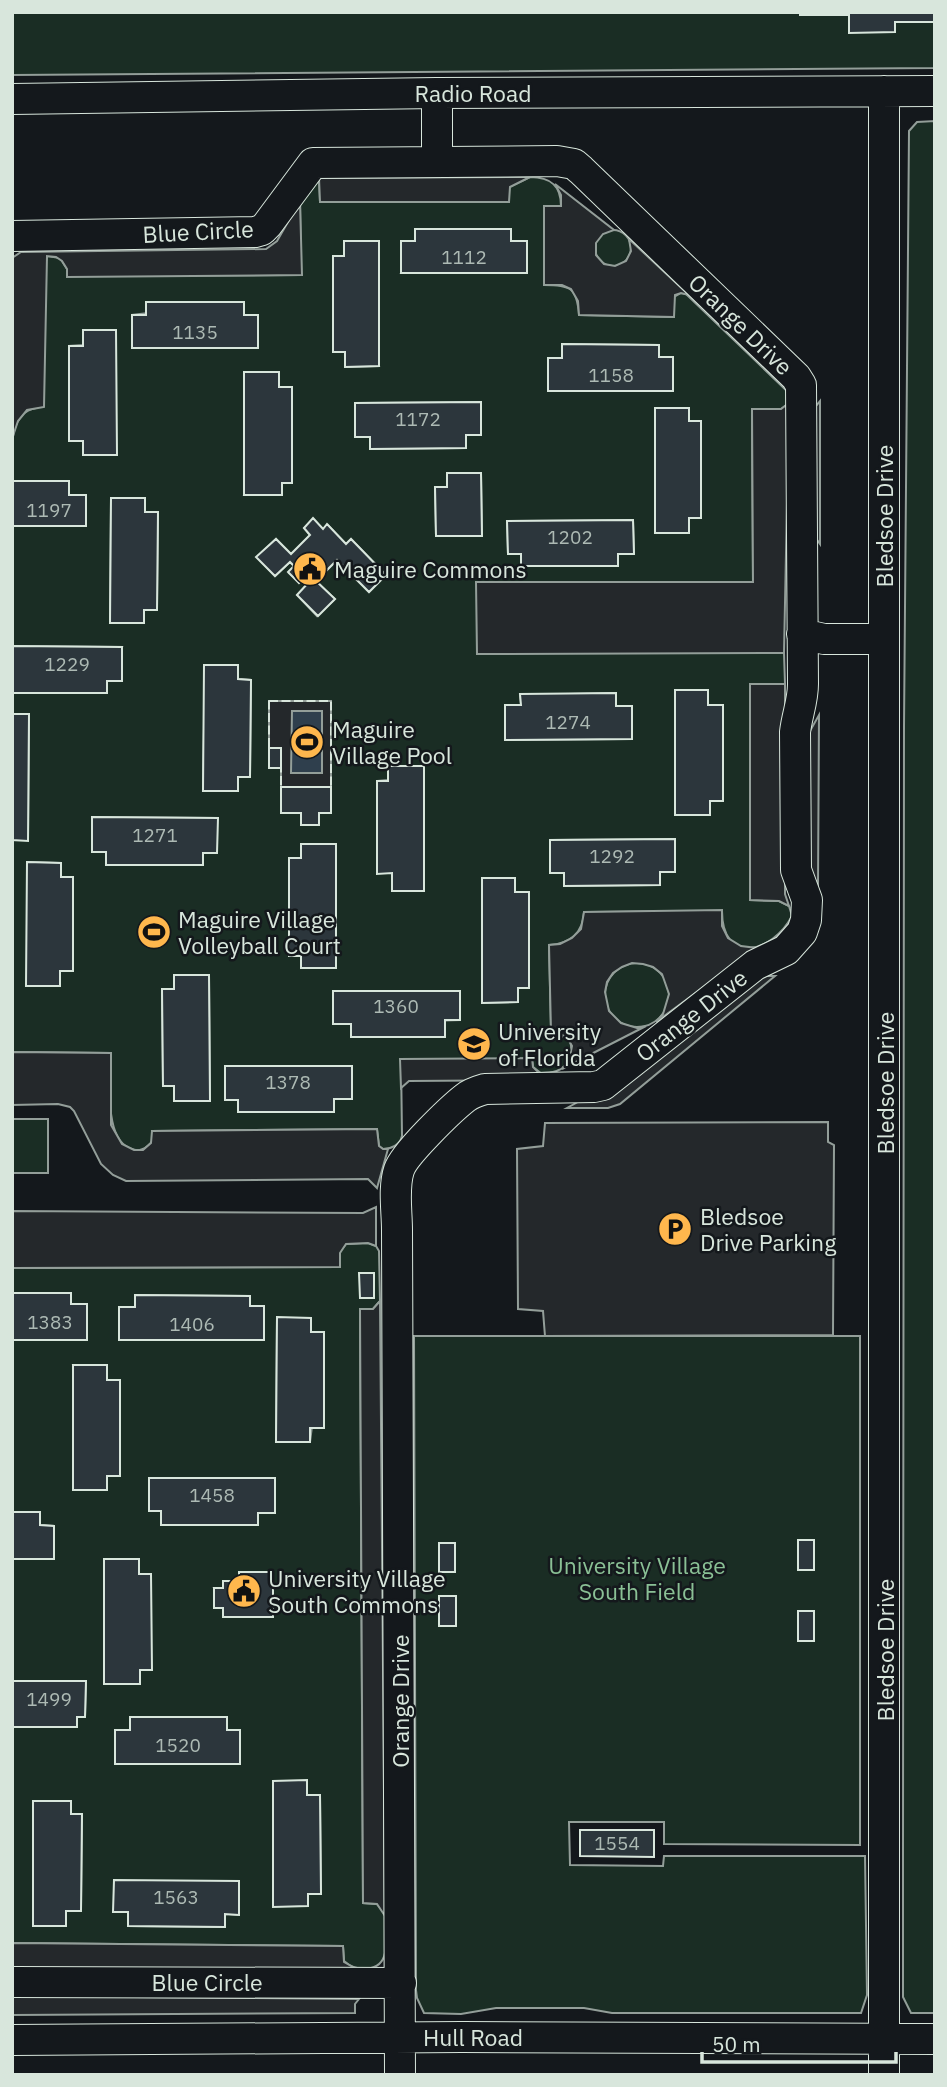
<svg xmlns="http://www.w3.org/2000/svg" width="947" height="2087" font-family="'IBM Plex Sans',sans-serif">
<style>
.green{fill:#1a2d24;stroke:#939e99;stroke-width:2;fill-rule:evenodd}
.parking{fill:#24282b;stroke:#939e99;stroke-width:2}
.water{fill:#2f3f4d;stroke:#939e99;stroke-width:2}
.building{fill:#2c363c;stroke:#d8e6dc;stroke-width:2}
.lines{fill:none;stroke-linecap:round;stroke-linejoin:round}
.minor-casing{stroke:#d8e6dc;stroke-width:32}
.minor{stroke:#14181c;stroke-width:30}
.fence{stroke:#d8e6dc;stroke-width:2;stroke-dasharray:9 3.5;stroke-linecap:butt}
.labels{text-anchor:middle;dominant-baseline:central;stroke-width:5;stroke-linejoin:round;paint-order:stroke}
.number-label{font-size:19px;fill:#adbab4}
.street-label{font-size:23px;fill:#d8e6dc;stroke:#14181c}
.poi-label{font-size:23px;fill:#d8e6dc;stroke:#14181c;text-anchor:start}
.park-label{font-size:23px;fill:#8ac095;stroke:#14181c}
</style>
<rect width="100%" height="100%" fill="#14181c"/>
<!-- green -->
<path class="green" d="M12,12H935V68L12,75Z
M935,121V2013H911L903,1997V1850L904,726L909,131L917,122Z
M530,177C551,177 561,186 561,206H545L544,285C570,285 577,287 579,315L674,317V297L681,293L686,294L789,393V403L781,409L752,410L753,582H477V653H784L785,684H751L750,900L779,901L789,906L792,916C772,954 722,965 722,911L584,912C583,933 570,944 549,945L551,1030L570,1041C576,1062 562,1073 542,1074L533,1067L532,1059H401L402,1136C400,1145 391,1149 383,1149L379,1146L377,1129L152,1131L153,1140C146,1149 139,1153 129,1148C103,1136 111,1078 111,1053L12,1052V840H28L29,714H12V693H107V681L122,647L12,646V526L86,495H69V481H12C12,458 6,413 36,408L38,303L47,256L60,258L67,269V276L301,275L300,201L319,178L320,202H509V187ZM416,229H511V241L527,242V273H401L415,241ZM333,256H344L379,366L346,367L345,352H333ZM244,302V315L257,348H133L132,315ZM83,331H116V455H83V441L69,440V346L83,345ZM562,344L659,345V357H673V391H548V358H562ZM279,372V387H292V483H282V495H244ZM481,402V435H466V448L371,449L370,437H355V403ZM447,473H481L482,535H436L435,488L447,487ZM111,498H145V512L158,513L157,609L144,610L143,623H110ZM313,519L323,529L328,525L346,544L351,539L386,575L369,592L337,560L316,581L335,599L317,616L297,595L310,581L306,576L299,582L289,573L294,566L290,562L275,576L257,557L276,539L291,554L310,535L304,528ZM633,520L634,554H618V566H522L521,554H508L507,521ZM205,665H238V679L251,680L250,776L238,777V791L203,790ZM675,690H708V705L675,814ZM616,693V706H632L631,739L506,740L505,705H521L520,695ZM269,701H331V813H319V825H301V813H281V768H269ZM389,766H424V891H393L392,873H378V781L388,780ZM93,817L217,818V853H203L202,865H106V852H92ZM675,839V872H660V885L565,886L564,873L550,872V840ZM302,844H336L335,968H301V956L289,955V859L301,858ZM28,862L61,863V877L73,878V971H60V986ZM482,878H515V892L529,893V988H518L517,1002L483,1003ZM174,975H209L210,1100L174,1086H163L162,990L174,989ZM333,991H459L460,1020L333,1024ZM225,1066H352V1098L334,1099L333,1112H239L238,1100L225,1099Z
M595 248a18 18 0 1 1 36 0a18 18 0 1 1-36 0Z
M605 995a32 32 0 1 1 64 0a32 32 0 1 1-64 0Z
M12,1119H48V1173H12Z
M368,1243L376,1246L379,1251L380,1301L373,1309L360,1310L363,1903L377,1904L385,1913C385,1925 388,1941 385,1953C381,1973 356,1972 344,1961L343,1946L12,1943V1727H76L77,1717H85L86,1682L12,1681V1559H54V1526L40,1525V1512H12V1340H87V1305L71,1304L12,1293V1268L339,1267L340,1251L346,1244ZM135,1295L250,1296V1306H264V1340H119V1307H135ZM277,1318H310L311,1332H324L310,1442H276ZM73,1365H107V1380H120V1476H107V1490ZM149,1478H274L258,1513V1525H161V1511H149ZM104,1559H139V1574L151,1575V1669L140,1670V1684H104ZM240,1572H273V1617H224L223,1608L214,1588H223L224,1581H239ZM131,1717H227V1730H240V1764H115V1730H130ZM273,1781H307V1795L320,1796L321,1894H308L307,1906H273ZM33,1801H71V1814L82,1815L81,1910L66,1911L65,1926H33ZM239,1882L238,1915L225,1914L224,1927L128,1926V1912L113,1911Z
M414,1336H860V1845L664,1844V1822H569L570,1865L663,1866L664,1856H865L867,1995L861,2013H612L584,2008H496L461,2014L424,2013L417,1998L416,1990Z"/>
<!-- parking -->
<path class="parking" d="M530,177L510,187L509,202H320L319,178Z
M555,184L614,230L603,234L596,243V255L604,264L615,266L626,261L631,251L629,239L689,295L681,293L675,295L674,317L579,315L578,301L571,289L562,285H544V206H561V195Z
M300,201L302,275L67,277V269L62,261L56,257L47,256L44,407L27,410L18,421L12,439V258L21,252L266,249L277,241Z
M820,401V544L811,531V412Z
M789,403L784,653L477,654L476,582H753L752,409H781Z
M750,684H785V894L789,906L779,901L750,900Z
M269,701H331V787H281V768H269Z
M819,715L818,887L807,873L810,731Z
M722,910V926L728,938L741,946L757,948L656,1022L663,1014L669,994L662,974L653,967L643,964L632,963L622,967L613,973L607,982L605,992L609,1011L621,1023L637,1028L646,1026L562,1069L569,1061L572,1046L567,1037L551,1031L549,945L560,944L572,938L581,929L584,912Z
M758,976H775L620,1104L608,1108H567L585,1098Z
M12,1052L111,1053V1125L122,1144L134,1150H143L151,1143L152,1131L377,1129L379,1146L383,1149H388L377,1188L368,1179L126,1181L113,1175L101,1164L74,1111L70,1107L58,1104L12,1105Z
M532,1058L533,1067L539,1073L557,1072L532,1080L409,1081L401,1088L400,1059Z
M828,1122V1142L834,1145L833,1335L545,1336L543,1311L518,1309L517,1149L543,1146L545,1123Z
M376,1207V1246L368,1243L346,1244L340,1253V1267L12,1268V1211L363,1213Z
M380,1301L385,1916L377,1904L363,1903L360,1309H373Z
M12,1943L343,1946L344,1962L358,1970L12,1969Z
M12,1996L359,1999L355,2004V2013L12,2015Z"/>
<!-- water -->
<path class="water" d="M292,711H322V773H291Z"/>
<!-- building -->
<path class="building" d="M800,12H935V22H895V32L849,33V15H800Z
M415,229H511V241H527V273H401V241H415Z
M344,241H379V366L345,367V352H333V256H344Z
M146,302H244V315H258V348H132V315H146Z
M83,330H116L117,455H83V441H69V346H83Z
M562,344L659,345V357H673V391H548V358H562Z
M244,372H279V387H292V483H282V495H244Z
M481,402V435H466V448L370,449V437H355V403Z
M655,408H689V421H701V518H689V533H655Z
M447,473H481L482,536H436L435,487H447Z
M12,481H69V495H86V526H12Z
M111,498H145V512H158L157,610H144V623H110Z
M313,518L323,529L327,524L346,544L351,539L386,575L369,592L337,560L316,581L335,599L318,616L297,595L310,581L306,576L299,583L288,572L294,566L290,562L275,576L256,557L276,539L291,554L310,535L304,528Z
M633,520L634,554H618V566H521V554H508L507,521Z
M12,646L122,647V681H107V693H12Z
M204,665H238V679L251,680L250,777H238V791H203Z
M675,690H708V705H723V801H710V815H675Z
M616,693V706H632V739L505,740V705H521L520,694Z
M12,714H29L28,841L12,840Z
M269,748H281V768H269Z
M388,766H424V891H392V873L377,874V781H388Z
M281,787H331V813H319V825H301V813H281Z
M92,817L218,818L217,853H203V865H106V852H92Z
M675,839V872H660V885L564,886V873H550V840Z
M301,844H336V968H301V956H289V858H301Z
M27,862L61,863V877H73V971H60V986H26Z
M482,878H515V892H529V988H518V1002L482,1003Z
M174,975H209L210,1101H174V1086H163L162,989H174Z
M333,991H460V1020H445V1037H351V1024H333Z
M225,1066H352V1099H334V1112H238V1100H225Z
M359,1273H374V1298H360Z
M12,1293H71V1304H87V1340H12Z
M135,1295L250,1296V1306H264V1340H119V1307H135Z
M277,1317L311,1318V1332H324V1428H310V1442H276Z
M73,1365H107V1380H120V1476H107V1490H73Z
M149,1478H275V1513H258V1525H161V1511H149Z
M12,1512H40V1525L54,1526V1559H12Z
M798,1540H814V1570H798Z
M439,1543H455V1572H439Z
M104,1559H139V1574H151L152,1670H140V1684H104Z
M239,1572H273V1617H223V1608H214V1588H223V1581H239Z
M439,1596H456V1626H439Z
M798,1611H814V1641H798Z
M12,1681H86L85,1717H77V1727H12Z
M130,1717H227V1730H240V1764H115V1730H130Z
M307,1780V1795H320L321,1894H308V1906L273,1907V1781Z
M33,1801H71V1814H82L81,1911H66V1926H33Z
M580,1830H654V1857L580,1856Z
M114,1880L239,1881V1915L225,1914V1927L128,1926V1912H113Z"/>
<g class="lines">
<!-- minor casing -->
<g class="minor-casing">
<path id="minor" d="M884,91V2075
M437,93V161
M12,99L437,93L935,91
M12,236L255,232L262,230L267,225L313,163L557,161L574,164L581,170L796,377L801,385L803,684C803,701 797,715 795,732L796,870L807,900L806,920L802,932L786,950L755,965L603,1085L594,1087L485,1089C478,1091 471,1093 465,1098C451,1109 404,1154 399,1170C393,1188 397,1211 397,1230L400,2075
M802,634L824,639H884
M12,1982L401,1983
M12,2040L462,2037L935,2039"/>
</g>
<!-- minor -->
<use href="#minor" class="minor"/>
<!-- fence -->
<path class="fence" d="M269,701H331V787H281V768H269Z"/>
</g>
<!-- icons -->
<defs>
<g id="civic-disc" transform="scale(1.75)"><circle r="9.5" fill="#ffb74d" stroke="#14181c"/><path d="M-.6-6.5H3V-4.5H.6V-3L4-1V1h2V6H-6V1h2V-1L-.6-3ZM-1.2 2.5V6h2.4V2.5Z" fill="#111"/></g>
<g id="stadium-disc" transform="scale(1.75)"><circle r="9.5" fill="#ffb74d" stroke="#14181c"/><path d="M0-5a6.5 5 0 1 0 0 10a6.5 5 0 1 0 0-10ZM-3.5-1.8h7v3.6h-7Z" fill="#111"/></g>
<g id="university-disc" transform="scale(1.75)"><circle r="9.5" fill="#ffb74d" stroke="#14181c"/><path d="M0-5L7-2L0 1L-7-2ZM-4 1L0 2.5L4 1V4Q0 6-4 4Z" fill="#111"/></g>
<g id="parking-disc" transform="scale(1.75)"><circle r="9.5" fill="#ffb74d" stroke="#14181c"/><path d="M-3.5-5.5H1a3.5 3.5 0 0 1 0 7H-1V5.5H-3.5ZM-1-3.4V-.6H.8a1.4 1.4 0 0 0 0-2.8Z" fill="#111"/></g>
</defs>
<g fill-rule="evenodd">
<use href="#civic-disc" x="310" y="569"/>
<use href="#stadium-disc" x="307" y="742"/>
<use href="#stadium-disc" x="154" y="932"/>
<use href="#university-disc" x="474" y="1044"/>
<use href="#parking-disc" x="675" y="1229"/>
<use href="#civic-disc" x="244" y="1591"/>
</g>
<g class="labels">
<!-- number labels -->
<g class="number-label">
<text x="464" y="257">1112</text>
<text x="195" y="332">1135</text>
<text x="611" y="375">1158</text>
<text x="418" y="419">1172</text>
<text x="49" y="510">1197</text>
<text x="570" y="537">1202</text>
<text x="67" y="664">1229</text>
<text x="568" y="722">1274</text>
<text x="155" y="835">1271</text>
<text x="612" y="856">1292</text>
<text x="396" y="1006">1360</text>
<text x="288" y="1082">1378</text>
<text x="50" y="1322">1383</text>
<text x="192" y="1324">1406</text>
<text x="212" y="1495">1458</text>
<text x="49" y="1699">1499</text>
<text x="178" y="1745">1520</text>
<text x="617" y="1843">1554</text>
<text x="176" y="1897">1563</text>
</g>
<!-- street labels -->
<g class="street-label">
<text x="473" y="93">Radio Road</text>
<text transform="translate(198 231) rotate(-3)">Blue Circle</text>
<text transform="translate(741 324) rotate(44)">Orange Drive</text>
<text transform="translate(884 516) rotate(-90)">Bledsoe Drive</text>
<text transform="translate(691 1015) rotate(-38)">Orange Drive</text>
<text transform="translate(885 1083) rotate(-90)">Bledsoe Drive</text>
<text transform="translate(885 1650) rotate(-90)">Bledsoe Drive</text>
<text transform="translate(400 1701) rotate(-90)">Orange Drive</text>
<text x="207" y="1982">Blue Circle</text>
<text x="473" y="2037">Hull Road</text>
</g>
<!-- poi labels -->
<g class="poi-label">
<text x="334" y="569">Maguire Commons</text>
<text x="332" y="729">Maguire<tspan x="332" dy="26">Village Pool</tspan></text>
<text x="178" y="919">Maguire Village<tspan x="178" dy="26">Volleyball Court</tspan></text>
<text x="498" y="1031">University<tspan x="498" dy="26">of Florida</tspan></text>
<text x="700" y="1216">Bledsoe<tspan x="700" dy="26">Drive Parking</tspan></text>
<text x="268" y="1578">University Village<tspan x="268" dy="26">South Commons</tspan></text>
</g>
<!-- park labels -->
<g class="park-label">
<text x="637" y="1565">University Village<tspan x="637" dy="26">South Field</tspan></text>
</g>
</g>
<!-- border -->
<rect width="947" height="2087" fill="none" stroke="#d8e6dc" stroke-width="28"/>
<!-- scale -->
<path d="M702 2052v10h194v-10" fill="none" stroke="#d8e6dc" stroke-width="3.5"/>
<text x="712" y="2052" font-size="21" fill="#d8e6dc" stroke="#14181c" stroke-width="5" paint-order="stroke">50 m</text>
</svg>
